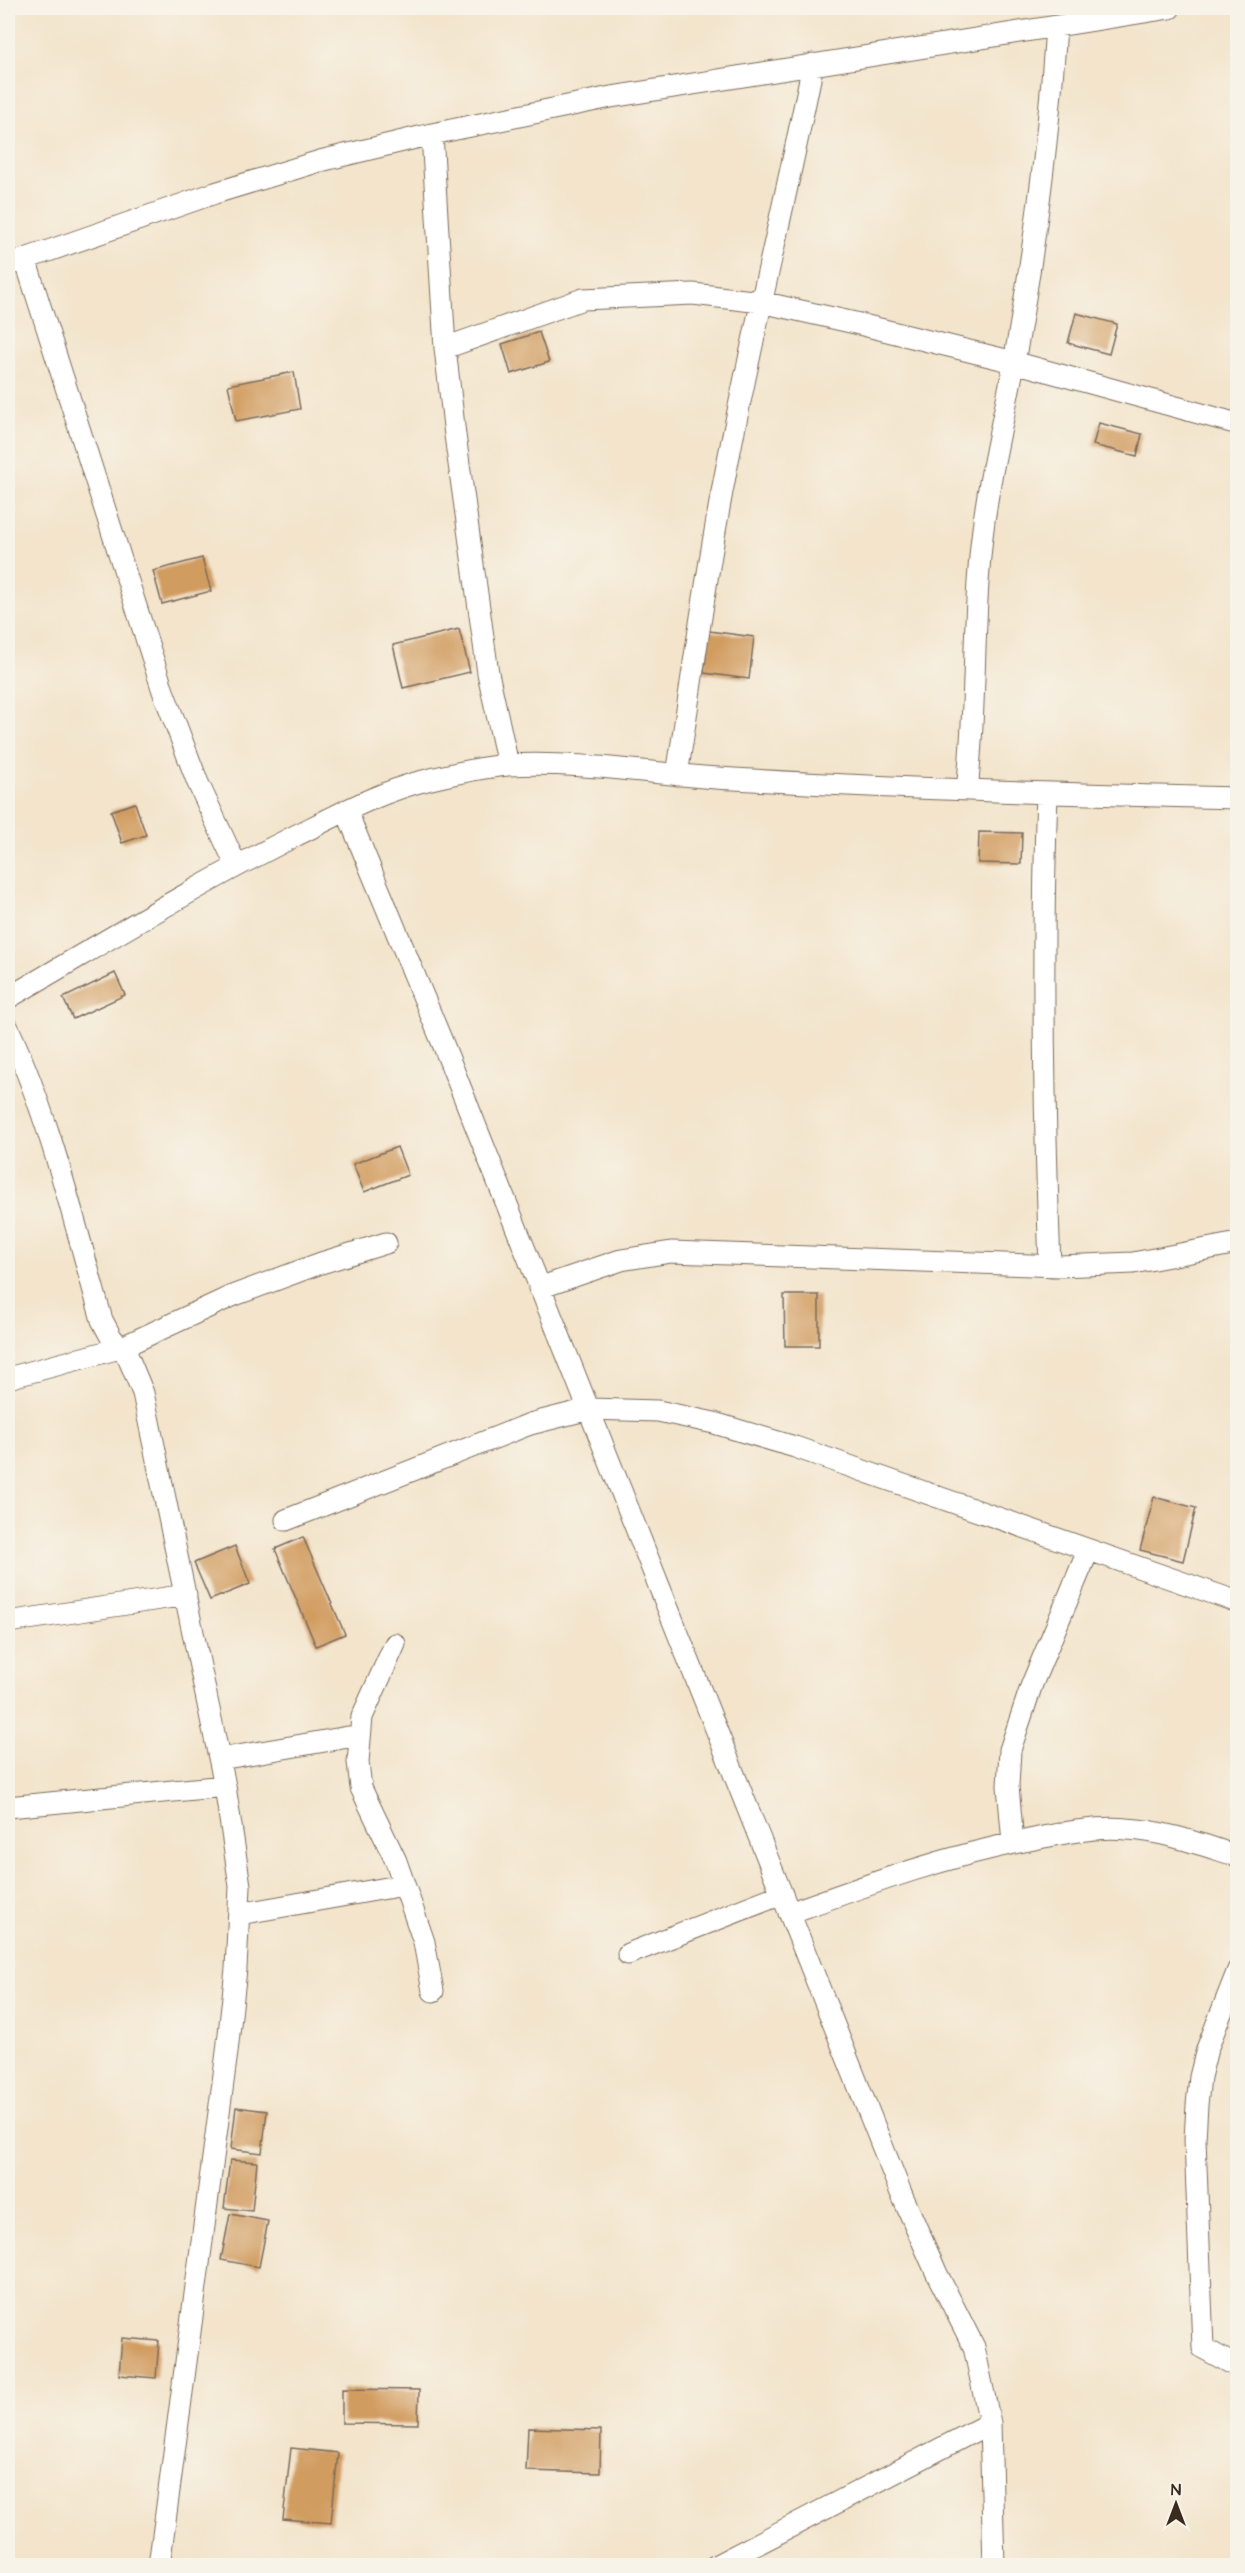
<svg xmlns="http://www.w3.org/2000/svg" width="1245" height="2573" font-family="'Architects Daughter',sans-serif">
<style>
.building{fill:#d19c60}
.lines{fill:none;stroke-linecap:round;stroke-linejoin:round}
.street-casing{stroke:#7b6b5b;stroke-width:23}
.street{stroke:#fff;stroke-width:21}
</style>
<rect width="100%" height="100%" fill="#f7f3e8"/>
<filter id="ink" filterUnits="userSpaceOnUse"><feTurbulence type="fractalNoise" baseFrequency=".0167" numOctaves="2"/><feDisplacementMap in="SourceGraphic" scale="12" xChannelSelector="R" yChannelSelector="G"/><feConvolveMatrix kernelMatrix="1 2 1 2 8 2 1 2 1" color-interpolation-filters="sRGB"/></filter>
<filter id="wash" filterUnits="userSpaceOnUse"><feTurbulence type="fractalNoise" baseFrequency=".008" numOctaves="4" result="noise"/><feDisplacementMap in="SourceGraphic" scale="24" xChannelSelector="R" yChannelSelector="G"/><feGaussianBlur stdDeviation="1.35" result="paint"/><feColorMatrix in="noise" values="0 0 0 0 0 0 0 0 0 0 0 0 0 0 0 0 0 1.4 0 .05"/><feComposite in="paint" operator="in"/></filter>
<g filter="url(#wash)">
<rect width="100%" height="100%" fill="#f3e4cb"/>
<g id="blocks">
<!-- building -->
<path class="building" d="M1076,313L1117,324L1109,354L1068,343Z
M539,332L549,362L511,374L502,344Z
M294,372L300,409L236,421L228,385Z
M1099,423L1142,434L1137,456L1093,445Z
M202,558L211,591L162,604L153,571Z
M459,629L470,672L403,688L393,645Z
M709,631L754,637L749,679L704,673Z
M135,803L146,835L122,843L111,811Z
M979,832L1022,833L1021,864L978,863Z
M115,973L125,995L73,1019L63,998Z
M397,1147L408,1175L364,1192L353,1164Z
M784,1295H819V1346H785Z
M1154,1497L1196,1508L1183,1561L1140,1550Z
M303,1537L345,1634L316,1646L275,1549Z
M235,1546L250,1584L210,1600L194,1563Z
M236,2107L267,2111L262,2153L231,2149Z
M230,2160L257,2162L252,2211L224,2208Z
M230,2214L268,2221L259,2267L221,2260Z
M122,2338L159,2341L156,2378L119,2375Z
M342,2389L419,2390L418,2424L342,2423Z
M528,2428L601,2430L600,2473L526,2471Z
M291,2448L338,2453L331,2523L283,2519Z"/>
</g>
</g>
<g filter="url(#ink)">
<use href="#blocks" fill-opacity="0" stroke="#7b6b5b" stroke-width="1.5"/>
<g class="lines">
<!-- street casing -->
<g class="street-casing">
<path id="street" d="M432,134L445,348L455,435L488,673L508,765
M25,259L163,691L198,783L236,865
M8,265L215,193L320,161L432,134L611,97L1170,8
M445,348L583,299L693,294L761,302L855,323L1014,362L1238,424
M677,775C693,674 706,572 726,471C752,335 786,200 813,64
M967,790C978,694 971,596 987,501C994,454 1006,409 1014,363C1034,251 1049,139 1056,26
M1047,793C1041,951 1044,1108 1050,1266
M346,810L443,1044L901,2193L937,2274L974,2347L990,2423L994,2566
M8,998C103,943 197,885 295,836C339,814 383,790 431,779C456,773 483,767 508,765C583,761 659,775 734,779C901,789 1070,794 1238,798
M8,1028C51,1121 74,1222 102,1320L111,1337L128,1357L143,1393L225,1786L240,1886L236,1969L227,2052L159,2566
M539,1288L621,1260L671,1252L1060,1266L1133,1263L1238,1243
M8,1378L120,1348L232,1296L321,1263L386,1243
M286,1520L530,1424L589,1409L658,1411L714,1423L795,1447L1238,1602
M8,1622L186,1595
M395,1644L362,1717L358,1762L361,1788L396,1861L424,1942L433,1991
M220,1759L360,1735
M8,1807L225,1786
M1013,1843L1008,1786L1010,1750L1032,1684L1088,1551
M789,1913C867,1885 943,1857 1024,1841C1059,1834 1092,1826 1127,1829C1165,1831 1202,1845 1238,1856
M239,1914L404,1885
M628,1954L782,1894
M1238,1970L1207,2049L1200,2077L1197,2105L1195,2139L1203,2348L1238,2367
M715,2566L990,2423"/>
</g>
<!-- street -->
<use href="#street" class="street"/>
</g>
</g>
<!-- margin -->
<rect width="1245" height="2573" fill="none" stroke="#f7f3e8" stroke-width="30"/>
<!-- north arrow -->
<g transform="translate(1176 2504)" stroke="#f7f3e8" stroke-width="4.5" paint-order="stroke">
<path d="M0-4.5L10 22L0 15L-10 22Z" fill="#3b2a1e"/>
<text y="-9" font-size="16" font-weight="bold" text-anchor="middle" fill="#3b2a1e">N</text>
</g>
</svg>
